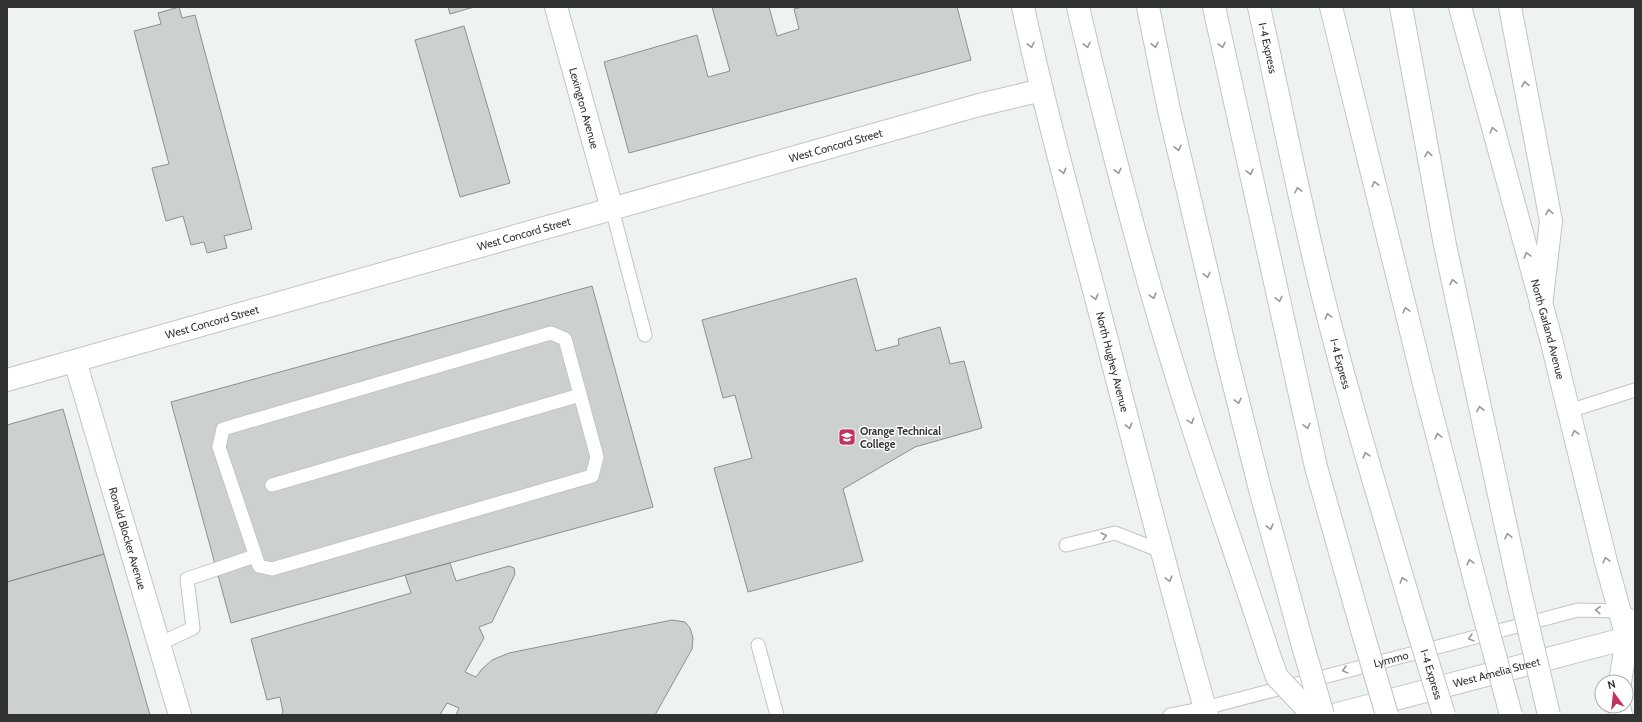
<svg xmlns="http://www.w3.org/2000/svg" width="1642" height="722" font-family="Cabin,sans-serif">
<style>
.building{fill:#ccd0ce;stroke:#8c908e}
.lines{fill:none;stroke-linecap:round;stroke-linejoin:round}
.lane-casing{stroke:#c2c5c4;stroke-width:15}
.street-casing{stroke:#c2c5c4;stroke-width:24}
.secondary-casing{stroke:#c2c5c4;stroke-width:24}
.highway-casing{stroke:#c2c5c4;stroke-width:24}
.lane{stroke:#fff;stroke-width:13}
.street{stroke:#fff;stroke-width:22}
.secondary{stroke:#fff;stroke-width:22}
.highway{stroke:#fff;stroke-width:22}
.highway-bridge-casing{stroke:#c2c5c4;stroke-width:24;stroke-linecap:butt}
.highway-bridge{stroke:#fff;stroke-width:22}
.oneway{stroke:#989999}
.labels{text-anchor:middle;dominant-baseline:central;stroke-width:3;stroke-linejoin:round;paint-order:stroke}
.street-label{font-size:11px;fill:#323333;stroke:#fff}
.poi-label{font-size:11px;font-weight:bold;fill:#323333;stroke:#fff;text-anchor:start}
</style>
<rect width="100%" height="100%" fill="#eef2f0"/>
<!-- building -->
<path class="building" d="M179,7L182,18L195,15L252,229L224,236L227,248L207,253L204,242L191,245L183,216L166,221L152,168L169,164L134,31L161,24L158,13Z
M448,7H474L450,14Z
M712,7H769L777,36L799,29L794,9L803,7H957L971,60L629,153L604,62L697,35L708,77L730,71Z
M464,26L510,183L460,197L415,40Z
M856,278L876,351L899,345L898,339L940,327L950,364L964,361L982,428L915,447L843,489L863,561L748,592L714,468L752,458L735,395L723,398L702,320Z
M592,286L653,507L231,623L171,402Z
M63,409L104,554L7,582V425Z
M104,554L150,715H7V582Z
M450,563L456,581L509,566L514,568L515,574L492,622L479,627L484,638L465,672L476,677L482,669L492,660L509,653L672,620L685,622L690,628L693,638L692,649L655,715H456L459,708L447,703L440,715H281L283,712L280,697L267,700L251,639L411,593L405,575Z"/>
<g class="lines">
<!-- lane casing -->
<g class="lane-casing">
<g id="lane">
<path d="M612,209L645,335"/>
<path d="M551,333L565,339L597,457L592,476L272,569L259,566L219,447L223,429Z"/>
<path d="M1569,411L1635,390"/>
<path d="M272,485L580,395"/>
<path d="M1066,545L1115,533L1161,551"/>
<path d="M159,644L193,628L187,579L255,556"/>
<path d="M758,645L777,715"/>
<path id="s1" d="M1170,715L1205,708L1578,610L1620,611L1635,618"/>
</g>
</g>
<!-- street casing -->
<g class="street-casing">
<g id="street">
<path id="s2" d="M556,7L612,209"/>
<path id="s3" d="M75,361L180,715"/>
<path id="s4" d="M7,380L979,105L1042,90"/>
</g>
</g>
<!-- secondary casing -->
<g class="secondary-casing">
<g id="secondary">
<path id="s5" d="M1023,7C1045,111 1074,214 1101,317C1135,450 1169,583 1207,715"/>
<path id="s6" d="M1460,7L1551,339L1606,562L1627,638L1635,652"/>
<path id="s7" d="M1334,715L1635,636"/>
</g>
</g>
<!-- highway casing -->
<g class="highway-casing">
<g id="highway">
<path d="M1078,7C1108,134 1140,260 1179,384C1207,475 1240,564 1269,655"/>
<path d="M1148,7L1169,110L1226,353L1261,493L1303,646"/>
<path d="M1214,7L1316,467L1362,630"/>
<path id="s8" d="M1259,7C1280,101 1298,195 1321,288C1348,399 1382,508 1414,617"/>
<path d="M1331,7L1426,392L1480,600"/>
<path d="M1401,7L1445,245L1519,587"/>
<path d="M1510,7L1551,221L1541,306"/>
<path d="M1620,682L1627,638"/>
<path d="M1619,706L1621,715"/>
</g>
</g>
<!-- lane -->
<use href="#lane" class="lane"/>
<!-- street -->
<use href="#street" class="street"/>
<!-- secondary -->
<use href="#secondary" class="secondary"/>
<!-- highway -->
<use href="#highway" class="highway"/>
<!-- highway-bridge casing -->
<g class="highway-bridge-casing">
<g id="highway-bridge">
<path d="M1519,587L1549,715"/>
<path d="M1480,600L1511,715"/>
<path id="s9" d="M1414,617L1444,715"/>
<path d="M1362,630L1387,715"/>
<path d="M1303,646L1323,715"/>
<path d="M1269,655L1277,677L1313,715"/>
</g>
</g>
<!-- highway-bridge -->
<use href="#highway-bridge" class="highway-bridge"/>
</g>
<!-- one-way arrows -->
<defs><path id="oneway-chevron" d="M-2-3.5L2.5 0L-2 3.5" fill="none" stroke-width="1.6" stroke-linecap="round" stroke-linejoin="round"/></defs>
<g class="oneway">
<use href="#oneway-chevron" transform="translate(1031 45) rotate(77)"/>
<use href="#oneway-chevron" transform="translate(1087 45) rotate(77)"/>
<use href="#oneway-chevron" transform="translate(1155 45) rotate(79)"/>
<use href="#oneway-chevron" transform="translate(1222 45) rotate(78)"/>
<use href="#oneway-chevron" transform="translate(1525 84) rotate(-100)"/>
<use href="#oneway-chevron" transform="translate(1493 130) rotate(-105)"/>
<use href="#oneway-chevron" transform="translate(1178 148) rotate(77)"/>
<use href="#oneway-chevron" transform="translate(1428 154) rotate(-100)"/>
<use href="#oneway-chevron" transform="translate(1063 171) rotate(75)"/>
<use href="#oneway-chevron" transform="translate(1118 171) rotate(76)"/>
<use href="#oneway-chevron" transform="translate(1250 172) rotate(77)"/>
<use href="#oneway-chevron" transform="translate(1375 184) rotate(-104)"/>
<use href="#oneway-chevron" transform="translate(1298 190) rotate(-103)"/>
<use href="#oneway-chevron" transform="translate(1549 212) rotate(-100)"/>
<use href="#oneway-chevron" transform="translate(1527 255) rotate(-105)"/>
<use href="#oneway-chevron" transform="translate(1207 275) rotate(77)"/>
<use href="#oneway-chevron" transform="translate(1453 282) rotate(-102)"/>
<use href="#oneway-chevron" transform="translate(1153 296) rotate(74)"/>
<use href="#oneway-chevron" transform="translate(1095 297) rotate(75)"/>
<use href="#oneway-chevron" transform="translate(1279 299) rotate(77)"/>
<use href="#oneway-chevron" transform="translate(1406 310) rotate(-104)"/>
<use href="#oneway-chevron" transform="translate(1328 316) rotate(-105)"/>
<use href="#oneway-chevron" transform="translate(1238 401) rotate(76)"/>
<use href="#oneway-chevron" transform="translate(1480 409) rotate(-102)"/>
<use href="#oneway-chevron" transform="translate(1191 421) rotate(72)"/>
<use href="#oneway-chevron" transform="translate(1129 426) rotate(75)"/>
<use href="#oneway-chevron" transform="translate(1307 426) rotate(77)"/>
<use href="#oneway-chevron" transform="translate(1575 433) rotate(-104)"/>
<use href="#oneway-chevron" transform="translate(1438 436) rotate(-104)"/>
<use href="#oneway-chevron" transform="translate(1366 455) rotate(-106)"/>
<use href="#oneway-chevron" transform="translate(1270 527) rotate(75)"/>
<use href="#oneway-chevron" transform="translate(1104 536) rotate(-14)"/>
<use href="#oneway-chevron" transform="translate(1508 536) rotate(-102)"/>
<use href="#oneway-chevron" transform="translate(1606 560) rotate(-104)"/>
<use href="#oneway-chevron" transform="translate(1470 562) rotate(-104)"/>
<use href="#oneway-chevron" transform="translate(1169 579) rotate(75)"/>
<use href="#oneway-chevron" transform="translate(1403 580) rotate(-107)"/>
<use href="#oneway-chevron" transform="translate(1598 610) rotate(-177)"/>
<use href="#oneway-chevron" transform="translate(1471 638) rotate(165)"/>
<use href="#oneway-chevron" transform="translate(1345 670) rotate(165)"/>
</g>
<!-- icons -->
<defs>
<g id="school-square" transform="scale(0.9)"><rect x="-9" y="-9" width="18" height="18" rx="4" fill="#c0325f" stroke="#fff"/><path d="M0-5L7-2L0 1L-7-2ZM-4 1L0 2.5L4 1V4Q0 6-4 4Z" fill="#fff"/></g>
</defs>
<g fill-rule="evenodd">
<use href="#school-square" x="847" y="437"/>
</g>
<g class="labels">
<!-- street labels -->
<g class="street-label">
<text stroke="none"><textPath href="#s8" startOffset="42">I-4 Express</textPath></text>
<text stroke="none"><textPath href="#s2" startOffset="105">Lexington Avenue</textPath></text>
<text stroke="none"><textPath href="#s4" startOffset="861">West Concord Street</textPath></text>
<text stroke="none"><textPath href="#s4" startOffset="537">West Concord Street</textPath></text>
<text stroke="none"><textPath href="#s4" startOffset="213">West Concord Street</textPath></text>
<text stroke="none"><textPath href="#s6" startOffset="334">North Garland Avenue</textPath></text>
<text stroke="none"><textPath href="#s5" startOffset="366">North Hughey Avenue</textPath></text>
<text stroke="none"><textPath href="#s8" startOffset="366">I-4 Express</textPath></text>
<text stroke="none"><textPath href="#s3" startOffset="185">Ronald Blocker Avenue</textPath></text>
<text stroke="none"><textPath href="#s1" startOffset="228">Lymmo</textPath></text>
<text stroke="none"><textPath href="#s7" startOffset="168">West Amelia Street</textPath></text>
<text stroke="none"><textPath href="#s9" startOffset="60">I-4 Express</textPath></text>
</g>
<!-- poi labels -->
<g class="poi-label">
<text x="860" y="431">Orange Technical<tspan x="860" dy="13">College</tspan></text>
</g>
</g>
<!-- border -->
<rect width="1642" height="722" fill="none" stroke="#323333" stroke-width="16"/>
<!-- north arrow -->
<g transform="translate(1614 694) rotate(345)"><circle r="19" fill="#ffffff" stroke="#adadad"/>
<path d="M0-3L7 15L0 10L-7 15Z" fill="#c0325f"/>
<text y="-6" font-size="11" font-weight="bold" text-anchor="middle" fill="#323333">N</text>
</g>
</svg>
